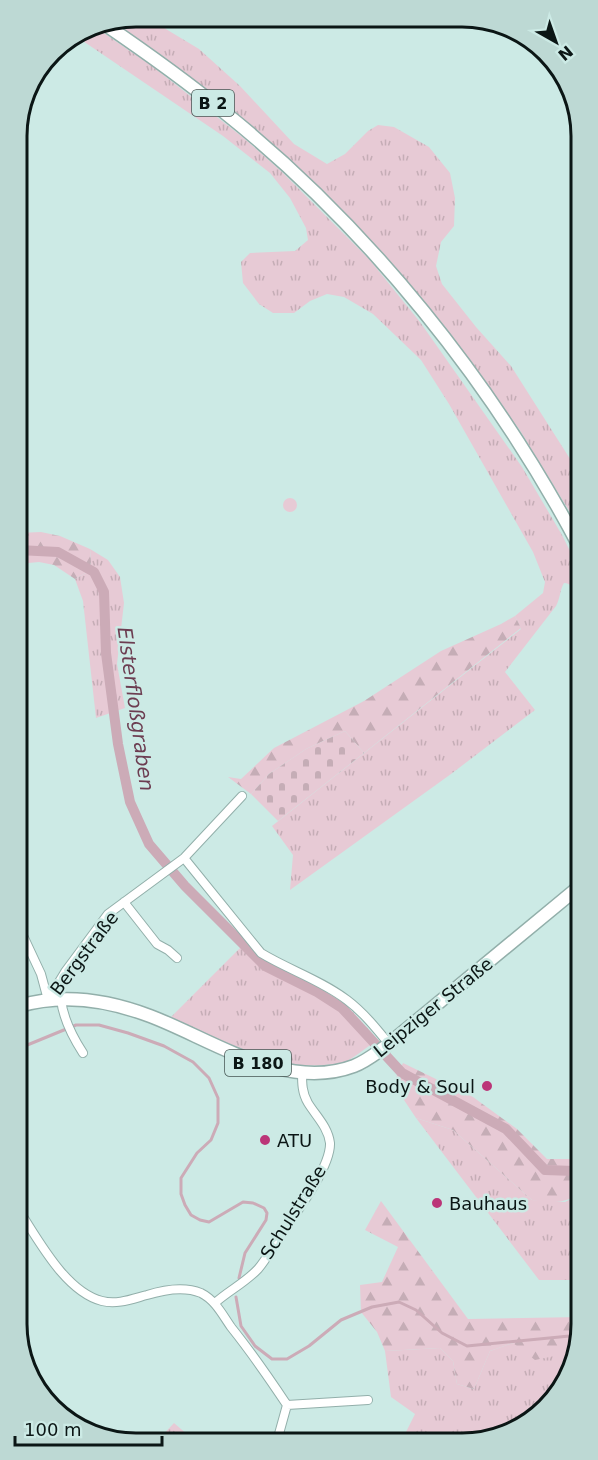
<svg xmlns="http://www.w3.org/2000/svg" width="598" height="1460" font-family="'DejaVu Sans',sans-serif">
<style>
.grass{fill:url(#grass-tufts)}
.forest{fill:url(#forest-firs)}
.cemetery{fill:url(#cemetery-stones)}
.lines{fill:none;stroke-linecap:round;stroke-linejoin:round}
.stream{stroke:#ccabb7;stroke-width:3}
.canal{stroke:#ccabb7;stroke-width:10}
.minor-casing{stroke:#92afaa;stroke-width:10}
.primary-casing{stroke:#92afaa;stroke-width:15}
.minor{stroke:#fff;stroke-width:8}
.primary{stroke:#fff;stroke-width:12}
.poi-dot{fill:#bb3578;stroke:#cceae5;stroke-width:2}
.labels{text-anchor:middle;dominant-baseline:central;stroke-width:5;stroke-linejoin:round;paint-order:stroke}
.shield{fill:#cceae5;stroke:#455653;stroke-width:1.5}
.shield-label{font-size:16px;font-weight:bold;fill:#0b1615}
.street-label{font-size:18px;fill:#0b1615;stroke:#cceae5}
.poi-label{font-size:18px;fill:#0b1615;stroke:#cceae5;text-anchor:start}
.water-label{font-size:20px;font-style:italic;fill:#6c3d51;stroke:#cceae5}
.rim{fill:none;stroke:#0b1615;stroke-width:3}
</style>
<defs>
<pattern id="grass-tufts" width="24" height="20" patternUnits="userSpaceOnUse" patternTransform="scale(1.5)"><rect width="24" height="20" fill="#e7cad5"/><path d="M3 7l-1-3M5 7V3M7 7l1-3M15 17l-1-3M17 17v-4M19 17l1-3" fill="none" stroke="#c5adb6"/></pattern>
<pattern id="forest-firs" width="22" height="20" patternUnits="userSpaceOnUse" patternTransform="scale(1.5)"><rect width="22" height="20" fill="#e7cad5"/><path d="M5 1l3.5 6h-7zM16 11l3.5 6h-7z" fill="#c5adb6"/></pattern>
<pattern id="cemetery-stones" width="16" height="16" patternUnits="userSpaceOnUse" patternTransform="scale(1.5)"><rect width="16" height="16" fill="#e7cad5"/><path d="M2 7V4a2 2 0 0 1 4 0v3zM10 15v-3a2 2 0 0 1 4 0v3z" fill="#c5adb6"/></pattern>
</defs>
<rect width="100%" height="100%" fill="#cceae5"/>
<!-- grass -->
<path class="grass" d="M136,17H146L199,49L240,86L294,144L327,164L345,154L368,131L378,125L394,127L429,147L450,173L455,198L454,226L441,242L436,266L442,284L476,327L511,366L579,473V527L519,429L402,277L362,232L321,189L251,128L161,55L112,21Z
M92,25L152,66L245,139L281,171L369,259L420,322L522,467L562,535L579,569V595C576,590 571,583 564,583C560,589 560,599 556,606L505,672L535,710L451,774L290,890L293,855L272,826L521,629L515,616L543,593L545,582L533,552L449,404L421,360L373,314L344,297L327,294L310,301L294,313H273L259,304L243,283L241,262L250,253L295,251L308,240L306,228L290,198L270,173L223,136L74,35Z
M283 505a7 7 0 1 1 14 0a7 7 0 1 1-14 0Z
M90,549L108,560L120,577L124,603L117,664L125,708L96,718L83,601L75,579L89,571L91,562Z
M245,943L264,961L337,999L353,1012L378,1040C368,1046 353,1059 343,1063C337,1065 330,1064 324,1065C269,1070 218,1040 171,1017Z
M416,1118L453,1130L532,1200L565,1202L581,1194V1280H539Z
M513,1343L569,1352H574L557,1397L493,1440H402L415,1414L391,1397L385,1351L440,1348L453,1361L457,1384L474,1389L490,1351Z
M174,1423L195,1441H157Z"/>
<!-- forest -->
<path class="forest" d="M41,532L60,536L90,549L91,562L89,571L75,579L54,565L39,562L18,564V533Z
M515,616L521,628L364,753L345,731L306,749L269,774L251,794L228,777L241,779L274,748L364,701L441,651L501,624Z
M403,1063L473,1097L517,1129L547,1159H581V1194C562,1203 553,1204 532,1200L453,1130L416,1118L404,1100L396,1077Z
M381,1201L468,1319L581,1317V1332L574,1352L535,1360L513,1343L490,1351L474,1389L457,1384L453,1361L440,1348L385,1351L377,1332L361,1312L360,1285L382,1282L398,1247L365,1230Z"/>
<!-- cemetery -->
<path class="cemetery" d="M345,731L364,753L278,821L251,794L269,774L306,749Z"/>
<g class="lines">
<!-- stream -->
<path class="stream" d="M20,1048L76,1025H99L128,1033L164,1046L193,1062L209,1078L218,1098V1123L211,1140L197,1153L181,1178V1194L185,1205L191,1215L200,1220L209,1222L243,1202L253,1203L264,1208L267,1213L266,1220L245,1253L239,1278
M236,1297L241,1326L255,1346L272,1359H287L309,1346L341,1320L372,1307L399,1302L416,1310L442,1333L467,1346L580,1335"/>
<!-- canal -->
<path class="canal" d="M18,550L58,552L94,572L104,592L106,653L118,744L130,802L149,844L185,886L265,966L317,992L342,1008L402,1073L506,1129L545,1170L574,1171L581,1169"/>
<!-- minor casing -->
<g class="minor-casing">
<path id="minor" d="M184,858L261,953C289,970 321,980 347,1000C363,1012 376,1028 389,1044
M124,902L157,944L168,950L177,958
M19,927L41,974L48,1000
M61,999C63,1019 72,1036 83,1053
M48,1000L65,972L108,914L184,858L242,796
M20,1212C39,1241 66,1292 102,1301C117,1305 132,1299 147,1295C163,1290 184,1286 201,1293C215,1300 222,1314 231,1327C251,1352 269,1378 287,1405L277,1441
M215,1303C228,1291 245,1283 258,1269C266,1260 272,1248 278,1239C293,1217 331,1168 330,1143C328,1127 316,1116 308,1103C302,1093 302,1083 302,1072
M287,1405L368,1400"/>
</g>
<!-- primary casing -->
<g class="primary-casing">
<path id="primary" d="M103,23C144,51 185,80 224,112C368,227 493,383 579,546
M19,1006C63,993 108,1000 150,1016C211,1039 285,1092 354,1066C365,1062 375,1054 385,1047L580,886"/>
</g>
<!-- minor -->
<use href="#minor" class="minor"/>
<!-- primary -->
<use href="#primary" class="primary"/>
</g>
<!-- markers -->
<g class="poi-dot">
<circle cx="487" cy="1086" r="6"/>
<circle cx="265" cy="1140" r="6"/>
<circle cx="437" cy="1203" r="6"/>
</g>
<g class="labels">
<!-- shield labels -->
<g class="shield">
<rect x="192" y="90" width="42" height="26" rx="4.5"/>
<rect x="225" y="1050" width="66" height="26" rx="4.5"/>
</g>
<g class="shield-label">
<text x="213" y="103">B 2</text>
<text x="258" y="1063">B 180</text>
</g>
<!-- street labels -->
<g class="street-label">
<text transform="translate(84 953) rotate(-53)">Bergstraße</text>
<text transform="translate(433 1007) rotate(-39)">Leipziger Straße</text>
<text transform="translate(293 1212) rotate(-58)">Schulstraße</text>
</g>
<!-- poi labels -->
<g class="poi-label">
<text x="475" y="1086" text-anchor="end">Body &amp; Soul</text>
<text x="277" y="1140">ATU</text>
<text x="449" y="1203">Bauhaus</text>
</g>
<!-- water labels -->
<g class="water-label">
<text transform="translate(136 709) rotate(82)">Elsterfloßgraben</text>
</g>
</g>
<!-- crop -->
<path d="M0 0H598V1460H0ZM136 27H462A109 109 0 0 1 571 136V1324A109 109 0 0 1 462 1433H136A109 109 0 0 1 27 1324V136A109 109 0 0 1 136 27Z" fill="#bdd9d4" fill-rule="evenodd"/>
<path class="rim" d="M136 27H462A109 109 0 0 1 571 136V1324A109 109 0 0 1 462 1433H136A109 109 0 0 1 27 1324V136A109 109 0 0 1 136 27Z"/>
<!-- north arrow -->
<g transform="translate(556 42) rotate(140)" stroke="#cceae5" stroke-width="4.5" paint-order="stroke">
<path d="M0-4.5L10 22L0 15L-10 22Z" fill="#0b1615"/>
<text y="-9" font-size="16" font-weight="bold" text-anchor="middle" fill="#0b1615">N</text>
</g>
<!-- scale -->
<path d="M15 1436v9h147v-9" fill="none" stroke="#0b1615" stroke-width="3"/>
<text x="24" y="1436" font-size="18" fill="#0b1615" stroke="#cceae5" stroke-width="4.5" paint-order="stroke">100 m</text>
</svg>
